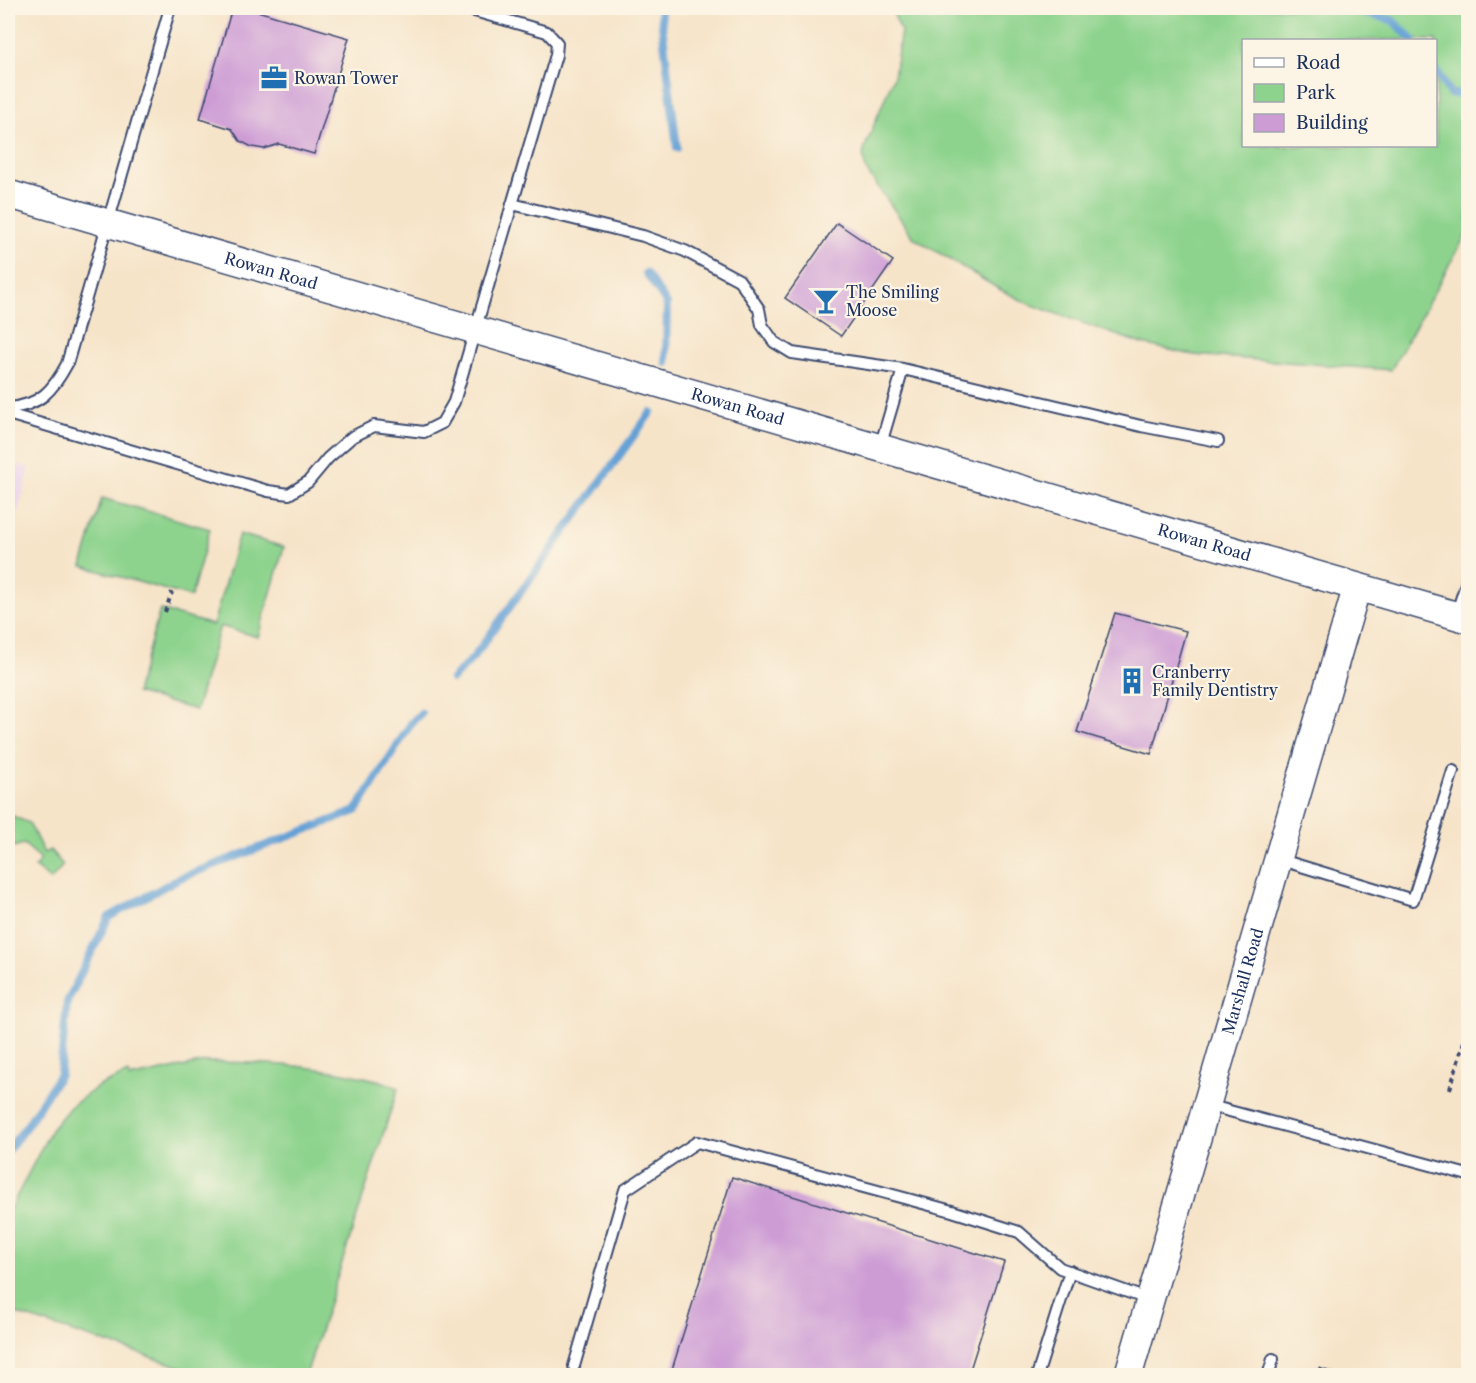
<svg xmlns="http://www.w3.org/2000/svg" width="1476" height="1383" font-family="'Libre Caslon Text',serif">
<style>
.built{fill:#e9d1ed}
.green{fill:#8dd38d;stroke:#548176;stroke-width:1.5;fill-rule:evenodd}
.lines{fill:none;stroke-linecap:round;stroke-linejoin:round}
.stream{stroke:#65a1d5;stroke-width:8}
.building{fill:#cd9cd5}
.service-casing{stroke:#3c4a6e;stroke-width:14}
.tertiary-casing{stroke:#3c4a6e;stroke-width:30}
.path{stroke:#3c4a6e;stroke-width:4;stroke-dasharray:4.5 4.5;stroke-linecap:butt}
.service{stroke:#fff;stroke-width:10}
.tertiary{stroke:#fff;stroke-width:27}
.labels{text-anchor:middle;dominant-baseline:central;stroke-width:4.5;stroke-linejoin:round;paint-order:stroke}
.poi-label{font-size:16px;fill:#1b2f5e;stroke:#fcf5e5;text-anchor:start}
.street-label{font-size:16px;fill:#1b2f5e;stroke:#fcf5e5}
</style>
<rect width="100%" height="100%" fill="#fcf5e5"/>
<filter id="ink" filterUnits="userSpaceOnUse"><feTurbulence type="fractalNoise" baseFrequency=".0167" numOctaves="2"/><feDisplacementMap in="SourceGraphic" scale="12" xChannelSelector="R" yChannelSelector="G"/><feConvolveMatrix kernelMatrix="1 2 1 2 8 2 1 2 1" color-interpolation-filters="sRGB"/></filter>
<filter id="wash" filterUnits="userSpaceOnUse"><feTurbulence type="fractalNoise" baseFrequency=".008" numOctaves="4" result="noise"/><feDisplacementMap in="SourceGraphic" scale="24" xChannelSelector="R" yChannelSelector="G"/><feGaussianBlur stdDeviation="1.35" result="paint"/><feColorMatrix in="noise" values="0 0 0 0 0 0 0 0 0 0 0 0 0 0 0 0 0 1.4 0 .05"/><feComposite in="paint" operator="in"/></filter>
<g filter="url(#wash)">
<rect width="100%" height="100%" fill="#f6e4c9"/>
<!-- built -->
<path class="built" d="M8,461L30,468L8,546Z"/>
<!-- green -->
<path class="green" d="M891,8H1468V231L1391,370L1193,355L1142,344L1029,304L999,289L914,238L866,170L863,156L865,147L894,76L901,31ZM1244,40H1436V146H1244Z
M102,498L210,529L191,597L82,566Z
M239,534L284,547L258,637L220,626L196,710L136,693L160,610L213,625Z
M8,814L29,823L44,853L50,850L63,865L51,880L35,867L41,859L24,844L8,848Z
M205,1062C254,1062 301,1064 349,1074C367,1078 383,1080 398,1088L306,1375H206L8,1311V1213L51,1130L70,1107L99,1086L128,1073L129,1078Z"/>
<g class="lines">
<!-- stream -->
<path class="stream" d="M660,8L677,148
M1343,8L1392,20L1413,40
M1436,70L1450,94H1468
M646,273L667,304L666,363
M452,679L473,658L651,412
M8,1150L28,1124L60,1074L67,1002L109,917L180,878L356,811L412,722L421,713"/>
</g>
<g id="blocks">
<!-- building -->
<path class="building" d="M232,8H247L349,38L314,154L279,144L264,149L252,147L240,141L232,129L200,119Z
M837,223L893,261L841,336L785,298Z
M1115,613L1186,631L1151,754L1077,732Z
M732,1177L1004,1262L968,1376H670Z
M1319,1368L1340,1375V1376H1317Z"/>
</g>
</g>
<g filter="url(#ink)">
<use href="#blocks" fill-opacity="0" stroke="#3c4a6e" stroke-width="1.5"/>
<g class="lines">
<!-- service casing -->
<g class="service-casing">
<path id="service" d="M512,204L643,236L685,251L739,280L759,309L762,325L774,342L792,353L903,369L1141,426L1218,441
M8,408C40,406 53,390 67,364L170,8
M8,414L268,491L289,494L308,482L328,458L352,437L374,426L424,432L442,423L454,402L556,55L557,43L547,32L464,8
M880,447L903,369
M1456,615L1468,578
M1278,859L1413,900L1453,771
M1207,1105L1468,1175
M574,1366L625,1190L697,1142L952,1211L1019,1232L1060,1268L1150,1300
M1037,1376L1070,1271
M1268,1376L1273,1359"/>
</g>
<!-- tertiary casing -->
<g class="tertiary-casing">
<g id="tertiary">
<path id="s1" d="M8,194L1468,619"/>
<path id="s2" d="M1128,1376L1357,587"/>
</g>
</g>
<!-- path -->
<path class="path" d="M165,612L172,592
M8,864L14,863
M1450,1089L1468,1028"/>
<!-- service -->
<use href="#service" class="service"/>
<!-- tertiary -->
<use href="#tertiary" class="tertiary"/>
</g>
</g>
<!-- icons -->
<defs>
<g id="office-bare" transform="scale(2.07)"><path d="M-6-3h4V-5.5h4V-3h4V5H-6ZM-1-4.5V-3h2v-1.5ZM-6 0V1H6V0Z" fill="#1f6fb2" stroke="#fcf5e5" stroke-width="2.5" paint-order="stroke"/></g>
<g id="bar-bare" transform="scale(2.07)"><path d="M-6-5H6L.8 .8V4.5H3.5V6h-7V4.5H-.8V.8Z" fill="#1f6fb2" stroke="#fcf5e5" stroke-width="2.5" paint-order="stroke"/></g>
<g id="building-bare" transform="scale(2.07)"><path d="M-4-6H4V6H1V3H-1V6H-4ZM-2.5-4.3h1.7v1.8h-1.7ZM.8-4.3h1.7v1.8H.8ZM-2.5-1h1.7V.8h-1.7ZM.8-1h1.7V.8H.8Z" fill="#1f6fb2" stroke="#fcf5e5" stroke-width="2.5" paint-order="stroke"/></g>
</defs>
<g fill-rule="evenodd">
<use href="#office-bare" x="274" y="78"/>
<use href="#bar-bare" x="826" y="301"/>
<use href="#building-bare" x="1132" y="681"/>
</g>
<g class="labels">
<!-- poi labels -->
<g class="poi-label">
<text x="294" y="78">Rowan Tower</text>
<text x="846" y="292">The Smiling<tspan x="846" dy="18">Moose</tspan></text>
<text x="1152" y="672">Cranberry<tspan x="1152" dy="18">Family Dentistry</tspan></text>
</g>
<!-- street labels -->
<g class="street-label">
<text stroke="none"><textPath href="#s1" startOffset="274">Rowan Road</textPath></text>
<text stroke="none"><textPath href="#s1" startOffset="760">Rowan Road</textPath></text>
<text stroke="none"><textPath href="#s1" startOffset="1246">Rowan Road</textPath></text>
<text stroke="none"><textPath href="#s2" startOffset="411">Marshall Road</textPath></text>
</g>
</g>
<!-- margin -->
<rect width="1476" height="1383" fill="none" stroke="#fcf5e5" stroke-width="30"/>
<!-- legend -->
<rect x="1242" y="39" width="195" height="108" fill="#fcf5e5" stroke="#a2a6af" stroke-width="1.5"/>
<rect x="1254" y="58" width="30" height="9" fill="#ffffff" stroke="#a2a6af" stroke-width="1.5"/>
<text x="1296" y="69" font-size="18" fill="#1b2f5e">Road</text>
<rect x="1254" y="84" width="30" height="18" fill="#8dd38d" stroke="#a2a6af" stroke-width="1.5"/>
<text x="1296" y="99" font-size="18" fill="#1b2f5e">Park</text>
<rect x="1254" y="114" width="30" height="18" fill="#cd9cd5" stroke="#a2a6af" stroke-width="1.5"/>
<text x="1296" y="129" font-size="18" fill="#1b2f5e">Building</text>
</svg>
